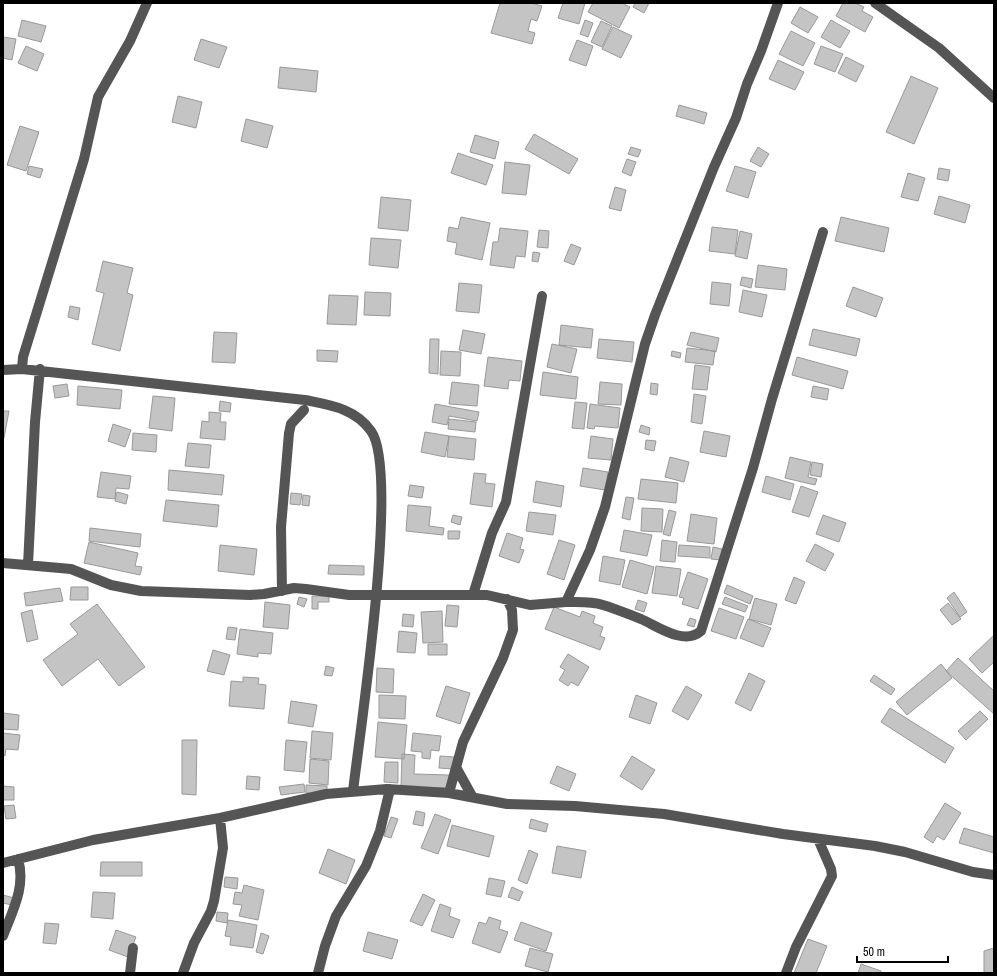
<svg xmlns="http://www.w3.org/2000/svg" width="997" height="976" font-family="'Archivo Narrow',sans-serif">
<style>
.building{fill:#c4c4c4;stroke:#999}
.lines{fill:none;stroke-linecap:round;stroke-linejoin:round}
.minor{stroke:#555;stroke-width:10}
</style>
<rect width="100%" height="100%" fill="#fff"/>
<!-- building -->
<path class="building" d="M500,3H531L542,6L537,21L531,19L528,31L535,33L532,44L491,33Z
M563,3H585L579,24L558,18Z
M593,3H622L630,7L619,28L588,12Z
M635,3H649L644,13L633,7Z
M843,3H855L864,7L862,11L873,17L865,32L836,16Z
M800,7L818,17L808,33L791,23Z
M22,20L46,26L41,42L18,36Z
M585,20L593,23L588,37L580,34Z
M831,20L850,31L840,48L821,37Z
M601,21L612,26L602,47L591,42Z
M613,27L632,36L621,58L602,49Z
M791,31L815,43L803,66L779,54Z
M3,37L16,39L12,60L3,58Z
M201,39L227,47L219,68L194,60Z
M577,40L593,46L586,66L569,60Z
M26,46L44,54L37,71L18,63Z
M821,46L843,54L835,72L814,64Z
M846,57L864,66L856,82L838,73Z
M778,60L804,72L795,90L769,79Z
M280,67L318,71L316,92L278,88Z
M911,76L938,88L914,144L886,132Z
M178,96L202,102L196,128L172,122Z
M679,105L707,113L704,124L676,116Z
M246,119L273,126L267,148L241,141Z
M20,126L39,132L26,171L7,165Z
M534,134L578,159L569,174L525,149Z
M475,135L499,142L495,159L470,152Z
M631,147L641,150L638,157L628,154Z
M758,147L769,154L761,167L750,161Z
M458,153L493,165L486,185L451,173Z
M627,159L636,162L631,176L622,172Z
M505,162L530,165L526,195L502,193Z
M29,166L43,169L40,178L27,174Z
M735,166L756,172L748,198L726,191Z
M939,168L950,170L948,181L937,179Z
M908,173L925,178L918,201L901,197Z
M615,187L626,190L621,211L609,208Z
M939,196L970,205L965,223L934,214Z
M381,197L411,200L408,231L378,228Z
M461,217L490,223L482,260L455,254L457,243L447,241L449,227L458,229Z
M841,217L889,228L884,252L835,241Z
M712,227L738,230L735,254L709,251Z
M500,228L528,231L525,257L516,256L514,268L490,265L493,242H498Z
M539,230L549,231L548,248L537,247Z
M740,231L752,234L747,259L735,256Z
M371,238L401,240L398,268L369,265Z
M571,244L581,248L574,265L564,261Z
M533,252L540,253L538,262L532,261Z
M103,261L133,268L127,293L133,295L120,351L92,344L104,293L96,291Z
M758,265L787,269L785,290L755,287Z
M742,277L753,279L751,288L740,285Z
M712,282L731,284L729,306L710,304Z
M459,283L482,285L479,313L456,311Z
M853,287L883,298L876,317L846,306Z
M743,290L767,295L762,317L739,312Z
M365,292L391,293L390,316L364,315Z
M329,295L358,296L356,325L327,324Z
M70,306L80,308L78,320L68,317Z
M561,325L593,329L591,348L559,345Z
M813,329L860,339L856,356L809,345Z
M463,330L485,334L481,354L459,350Z
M214,332L237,333L235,363L212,362Z
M691,332L719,338L716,352L687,345Z
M430,339H439L438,374L429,373Z
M599,339L634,342L632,362L597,358Z
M552,344L577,349L571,373L547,367Z
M687,348L715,351L713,365L685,362Z
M317,350L338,351L337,362L317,361Z
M441,351L461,352L460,376L440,375Z
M672,351L681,353L680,358L671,356Z
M488,357L522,361L520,381L509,380L508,389L484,386Z
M797,357L848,371L843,389L792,375Z
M695,365L710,367L707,390L692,389Z
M543,372L578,377L576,399L540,395Z
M452,382L479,385L477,406L449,404Z
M600,382L622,384L621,405L598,404Z
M651,383L658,384L657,395L650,394Z
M67,384L69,396L55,398L53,386Z
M78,386L122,390L120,409L77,405Z
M813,386L829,389L827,400L811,397Z
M694,394L706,396L702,424L691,422Z
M153,396L175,398L172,431L149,428Z
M220,401L231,403L230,412L219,411Z
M575,402L587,403L584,429L572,428Z
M435,404L479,412L477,421L449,416L447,425L432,422Z
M590,404L620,408L618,428L595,426L594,429L587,428Z
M3,411H9L4,438H3Z
M209,412L221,413L220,422H226L225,440L200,438L202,421L209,422Z
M449,419L476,422L475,432L448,429Z
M113,424L131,430L125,447L108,441Z
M641,425L650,428L649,435L639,432Z
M704,431L730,436L726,457L700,452Z
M425,432L449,436L445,457L421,452Z
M133,433L157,435L156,452L132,450Z
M449,436L476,439L474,460L447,457Z
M591,436L613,439L611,460L588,458Z
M646,440L656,441L654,451L645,449Z
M188,443L211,445L209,468L185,466Z
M670,457L689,462L684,482L665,477Z
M790,457L811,462L808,477L817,479L815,485L785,478Z
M812,462L823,464L821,477L810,475Z
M583,468L608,472L605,490L580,486Z
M169,470L224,475L222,495L168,490Z
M101,472L131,476L129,489L116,488L115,499L97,497Z
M474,473L486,474L485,483L495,484L492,507L470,504Z
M766,476L794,484L790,500L762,492Z
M641,479L678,483L676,503L638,499Z
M536,481L564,486L561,507L533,502Z
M410,485L424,487L422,498L408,496Z
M801,486L818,492L809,517L792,512Z
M117,492L128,495L126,504L115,501Z
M291,493L302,494L300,505L290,504Z
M303,495L310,496L309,506L302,505Z
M626,497L634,498L630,520L622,518Z
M166,500L219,505L217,527L163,521Z
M408,505L431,507L429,526L444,528L443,535L406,531Z
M642,508L663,509L662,532L641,531Z
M669,510L676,512L670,536L663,534Z
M529,512L556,515L553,535L526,531Z
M691,514L717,518L714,544L687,541Z
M453,515L462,517L460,525L451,522Z
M823,515L846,523L839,542L816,534Z
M90,528L141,534L140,547L89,541Z
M624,530L652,535L647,556L620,551Z
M448,531H460L459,539H448Z
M507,533L523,538L520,549L524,550L519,563L499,556Z
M559,540L575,545L564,580L547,574Z
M662,540L677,542L675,562L660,561Z
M89,542L138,553L135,566L142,567L140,575L84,563Z
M815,544L834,554L825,571L806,561Z
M220,545L257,549L254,575L218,571Z
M679,545L710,547V558L678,556Z
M713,547L722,549L721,560L711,559Z
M603,556L625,560L620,585L599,581Z
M630,560L654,567L647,594L622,587Z
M329,565L364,566V575L328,574Z
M656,566L681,569L677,596L652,593Z
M688,572L708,579L698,609L682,604L684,598L679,597Z
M794,577L805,582L796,604L785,600Z
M727,585L753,596L750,604L724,593Z
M71,587H88V600H70Z
M60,588L63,601L26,606L24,593Z
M954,592L967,612L960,617L947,598Z
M312,596H329V602H318V609H312Z
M299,597L307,599L304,607L297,604Z
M725,597L748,606L745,612L722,604Z
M755,598L777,604L771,625L749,619Z
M638,600L647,603L644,612L635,609Z
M265,602L290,605L288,629L263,627Z
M948,603L961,619L952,625L940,610Z
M97,604L145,667L119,686L98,659L62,686L43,660L78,634L70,624Z
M447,605L459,606L457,627L445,626Z
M554,607L580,617L582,611L595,616L593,623L603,627L600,636L605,638L600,650L545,629Z
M719,608L744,617L736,639L711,631Z
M32,610L38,639L27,642L21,613Z
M442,611L443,642L423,643L421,612Z
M403,614L414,615L413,627L402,626Z
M690,618L696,620L694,627L687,625Z
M748,619L771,628L763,647L740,638Z
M228,627L237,628L235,640L226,639Z
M240,629L273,633L271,654L258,653V657L237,654Z
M399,631L417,633L415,653L397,652Z
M994,635V662L982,673L969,659Z
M428,644H447V655H428Z
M213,650L230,655L224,675L207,671Z
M568,654L589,667L578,686L571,682L568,686L559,680L565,670L560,667Z
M958,658L994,691V714L946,671Z
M941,664L952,678L907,715L896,702Z
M326,666L334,668L332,676L324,675Z
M377,668L394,669L393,693L376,692Z
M749,673L765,681L751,711L735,703Z
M874,675L895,689L891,695L870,681Z
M243,677L259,678L258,684L266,685L264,709L229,706L231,681L243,682Z
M446,686L470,693L460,724L436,716Z
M686,686L702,695L688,720L672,711Z
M379,695L406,696L405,719L379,718Z
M636,695L657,703L650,724L629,717Z
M291,701L317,705L313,727L288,723Z
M890,708L954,748L945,763L881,722Z
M980,711L988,719L966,740L958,731Z
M3,713L19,715L18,730L3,729Z
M378,722L407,725L404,759L375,757Z
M312,731L333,733L331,760L310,758Z
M3,733L20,735L18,750L6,749L5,756L3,755Z
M413,733L441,736L439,751L431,750L430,759L422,758V752L411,751Z
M182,740H197L196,795L182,794Z
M286,740L307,742L304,772L284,770Z
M402,754L415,755L414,774L449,775L448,788L401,787Z
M440,756L454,757L453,769L439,768Z
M632,756L655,770L642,790L620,776Z
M310,759L329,761L328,785L309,783Z
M385,762H398V783L384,782Z
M557,766L576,774L569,791L550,783Z
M247,776L260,777L259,790L246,789Z
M304,784L305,792L281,795L279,787Z
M306,785L327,786V794L306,793Z
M3,786L14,787V800H3Z
M945,803L961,813L944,840L937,836L933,843L924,837Z
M14,805L16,818L6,819L4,806Z
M416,811L425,813L423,826L413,824Z
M435,814L451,820L438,854L421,848Z
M391,817L398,819L391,838L384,836Z
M531,819L548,824L546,832L529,828Z
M452,825L494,836L489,857L447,846Z
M964,828L994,837V853L959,843Z
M557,846L586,851L581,878L552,873Z
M328,849L355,860L346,884L319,873Z
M529,850L538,854L527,884L518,880Z
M101,862H142V876H100Z
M225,877L238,878L237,889L224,887Z
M489,878L505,881L501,897L486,894Z
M244,885L264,890L258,920L239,916L242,905L233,904L235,892L242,893Z
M512,887L523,892L519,901L508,897Z
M93,892L115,893L113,919L91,917Z
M423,894L435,900L422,926L410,921Z
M3,895L14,898L12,905L3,903Z
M440,904L451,908L449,916L460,920L453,938L431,931Z
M217,912L228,913L227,923L216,921Z
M489,917L501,921L499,929L508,932L500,953L472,943L479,922L486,924Z
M228,920L257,925L253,948L230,945L231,937L225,936Z
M521,922L552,933L546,951L514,940Z
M45,923L59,924L56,944L43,943Z
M116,930L136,937L128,957L109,950Z
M368,932L398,940L392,959L363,951Z
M261,933L269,936L263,954L256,952Z
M808,939L827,946L816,973H794Z
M530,948L553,954L548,972L525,966Z
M994,948V973H984V951Z
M861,964L881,971L880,973H858Z"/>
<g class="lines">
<!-- minor -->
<path class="minor" d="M875,3L939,48L994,98
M22,369L305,400C329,405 355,408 371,431C400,471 360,731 353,791
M3,370L22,369L23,357L84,159L98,97L130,41L147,3
M3,563L71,569L111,585L141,591L250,595L264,594L294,588L306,589L349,595H487L530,605L566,602L590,550L605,507L645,344L655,315L714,167L736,118L747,84L761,51L778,3
M28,565L35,422L40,369
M282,591L281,527L289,433L291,424L304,410
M473,595L492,533L506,502L542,296
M566,602C578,602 591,601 603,605C616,609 628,614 641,619C657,626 684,646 701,631L753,468L772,399L823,232
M457,769L472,796
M449,793L463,742L503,658L513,630L512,610L507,599
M3,863L93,840L220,818L326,794L387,789L449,793L507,804L575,806L664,814L783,834L875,846L905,852L973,872L994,875
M3,936C13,910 26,886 18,859
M130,973L133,948
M183,973L194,943L211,911L214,901L223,848L220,818
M318,973L325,946L336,916L366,866L380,831L390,789
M786,973L796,947L832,876L831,869L818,839"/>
</g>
<!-- border -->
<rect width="997" height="976" fill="none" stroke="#000000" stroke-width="8"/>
<!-- scale -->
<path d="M857 956v6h91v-6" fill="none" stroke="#000000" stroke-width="2"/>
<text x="863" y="956" font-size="12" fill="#000000" stroke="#ffffff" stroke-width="3" paint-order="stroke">50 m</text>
</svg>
